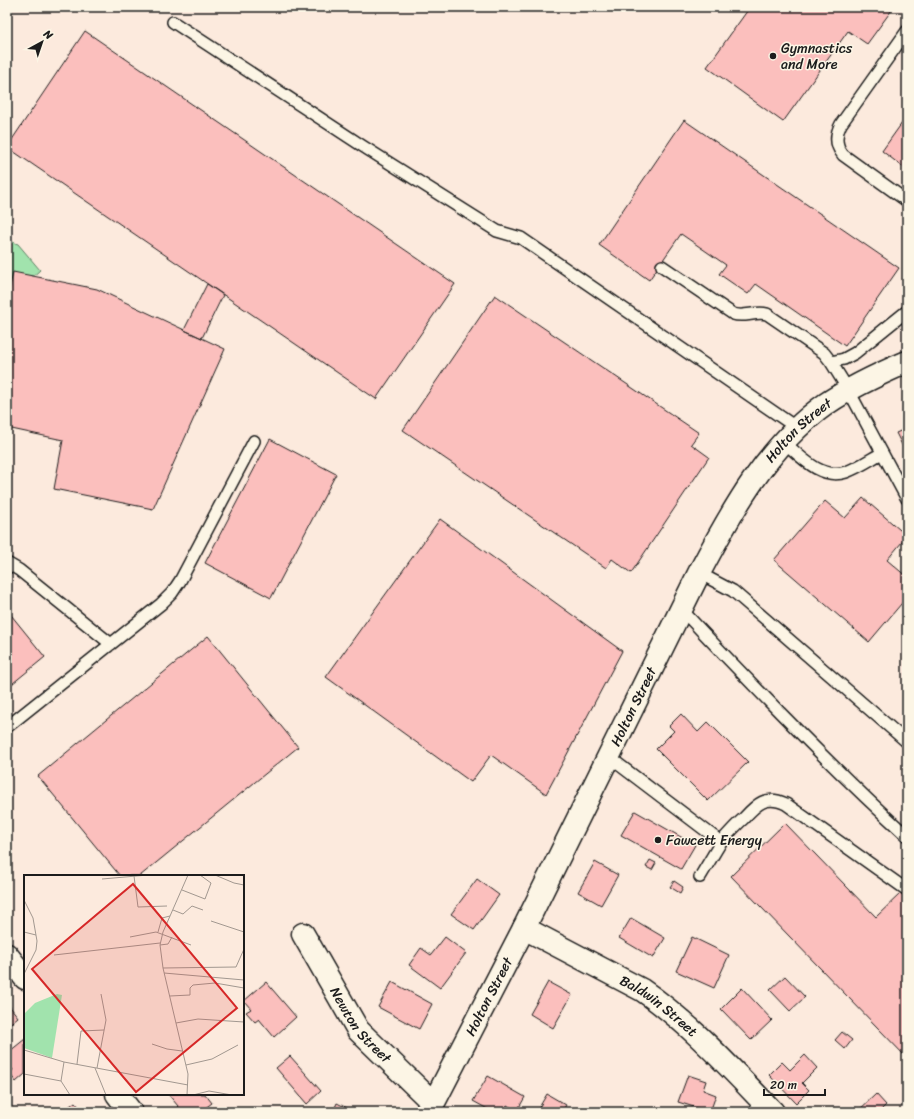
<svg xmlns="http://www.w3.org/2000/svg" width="914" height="1119" font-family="Sriracha,sans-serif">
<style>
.green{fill:#a1e3ad;stroke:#5e8064}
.building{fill:#fbbfbd;stroke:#1c1c1c}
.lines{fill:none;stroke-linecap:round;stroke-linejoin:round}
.lane-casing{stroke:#1c1c1c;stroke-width:14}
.street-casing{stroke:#1c1c1c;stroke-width:25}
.secondary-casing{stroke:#1c1c1c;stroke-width:25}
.lane{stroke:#fcf5e5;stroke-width:11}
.street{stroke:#fcf5e5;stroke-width:22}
.secondary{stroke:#fcf5e5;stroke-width:22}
.poi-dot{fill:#1c1c1c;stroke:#fcf5e5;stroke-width:1.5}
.labels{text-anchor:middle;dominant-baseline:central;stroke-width:3;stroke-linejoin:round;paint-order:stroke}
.poi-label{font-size:14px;fill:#1c1c1c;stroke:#fcf5e5;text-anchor:start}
.street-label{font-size:14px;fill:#1c1c1c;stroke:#fcf5e5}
.inset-road{fill:none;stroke:#a29890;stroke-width:1}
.view{fill:#d62828;fill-opacity:0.15;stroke:#d62828;stroke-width:2}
.inset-edge{fill:none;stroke:#1c1c1c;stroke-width:2}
</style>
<rect width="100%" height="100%" fill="#fceadd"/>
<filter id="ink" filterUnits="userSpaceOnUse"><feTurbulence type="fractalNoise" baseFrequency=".025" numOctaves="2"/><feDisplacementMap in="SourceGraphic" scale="8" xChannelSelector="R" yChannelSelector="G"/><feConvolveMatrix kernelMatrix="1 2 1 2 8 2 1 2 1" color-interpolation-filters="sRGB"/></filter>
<g filter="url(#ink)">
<!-- green -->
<path class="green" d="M7,240L18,244L40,270L7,300Z"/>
<!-- building -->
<path class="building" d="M750,7H894L867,44L848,31L783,122L707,67Z
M85,31L455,284L376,399L7,147Z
M907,116V170L882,151Z
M684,120L899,268L845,346L756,284L748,294L719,274L726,265L681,234L649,280L599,245Z
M13,272L97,289L225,349L153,509L54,489L63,440L7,428V301Z
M207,284L223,295L202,338L184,330Z
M495,295L699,433L691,444L709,457L631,573L612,559L606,568L403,430Z
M907,428V455L896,433Z
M270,439L336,474L271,598L205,563Z
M863,498L907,536L887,560L907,577V597L869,642L774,560L825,501L845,518Z
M440,519L622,651L546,794L491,755L471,782L326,677Z
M7,610L45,657L7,688Z
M208,636L298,747L140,876H120L38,776Z
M681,714L698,732L708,722L748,762L708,801L656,749L674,731L669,726Z
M635,811L695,845L681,869L621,835Z
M785,823L876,917L902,892L907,898V1058L731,876Z
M650,860L656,863L652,870L646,867Z
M595,862L618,875L601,905L578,892Z
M477,879L499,895L474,930L451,914Z
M674,881L683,887L680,893L670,887Z
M631,918L665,938L653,958L619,938Z
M445,937L466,953L440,988L409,965L421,948L431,955Z
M692,937L729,955L714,988L676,971Z
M785,976L805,997L790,1011L770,990Z
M266,982L296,1017L274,1037L259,1019L255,1022L246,1012L251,1009L244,1001Z
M392,982L432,1004L419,1029L378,1007Z
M548,982L572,995L553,1028L530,1014Z
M742,988L772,1020L751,1040L721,1009Z
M7,1003L18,1017L7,1026Z
M842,1032L852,1040L845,1049L835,1040Z
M25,1039V1074L16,1082L9,1073L13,1070L7,1062V1049L10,1051Z
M805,1055L817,1068L802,1083L809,1090L796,1103L769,1075L782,1062L790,1070Z
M290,1056L321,1091L307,1104L276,1068Z
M688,1075L706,1081L703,1090L716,1095L710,1112L678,1102Z
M488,1076L525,1097L517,1111L507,1105L504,1112H493L473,1101Z
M168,1094H205L212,1103L200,1112H183Z
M547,1094L566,1105L562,1112L537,1111Z
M876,1094L886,1105L879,1112H857Z
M75,1102L83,1112H62Z
M337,1103L355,1112H333Z"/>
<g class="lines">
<!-- lane casing -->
<g class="lane-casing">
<path id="lane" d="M173,22L364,147L497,231L521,238L797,428
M907,31L841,124C835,135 835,145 843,155L907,201
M662,266L733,314C744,318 755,311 767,314L824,353L831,362L849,391L907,499
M831,362L844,359L855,353L907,311
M784,442C801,457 821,480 846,472C858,468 871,459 882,453
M7,563L19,570L111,644
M699,573L733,591L907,742
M681,609C754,687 828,764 907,836
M7,727L161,604L172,593L180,581L254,441
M609,757L721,842C728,834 735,826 743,819C756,805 765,794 786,804L907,890
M700,877L721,842"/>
</g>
<!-- street casing -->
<g class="street-casing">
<g id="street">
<path id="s1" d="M524,928L642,990C689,1022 733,1071 773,1112"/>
<path id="s2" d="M303,934L358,1030L433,1103"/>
</g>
</g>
<!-- secondary casing -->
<g class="secondary-casing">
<g id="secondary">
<path d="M7,955L25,978"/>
<path d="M117,1094L131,1112"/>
<path id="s3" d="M429,1112L524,928L699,573C731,512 768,445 826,404C851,387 879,374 907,362"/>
</g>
</g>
<!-- lane -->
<use href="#lane" class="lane"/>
<!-- street -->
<use href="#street" class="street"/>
<!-- secondary -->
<use href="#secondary" class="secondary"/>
</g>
</g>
<!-- markers -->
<g class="poi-dot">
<circle cx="773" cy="56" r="4"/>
<circle cx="658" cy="840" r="4"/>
</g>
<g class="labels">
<!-- poi labels -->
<g class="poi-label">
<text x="781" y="48">Gymnastics<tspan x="781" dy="16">and More</tspan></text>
<text x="666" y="840">Fawcett Energy</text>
</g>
<!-- street labels -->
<g class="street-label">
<text stroke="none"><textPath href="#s3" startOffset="778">Holton Street</textPath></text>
<text stroke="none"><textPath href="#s3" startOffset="454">Holton Street</textPath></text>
<text stroke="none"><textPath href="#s3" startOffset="130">Holton Street</textPath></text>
<text stroke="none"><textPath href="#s1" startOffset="156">Baldwin Street</textPath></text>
<text stroke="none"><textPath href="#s2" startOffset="108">Newton Street</textPath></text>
</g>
</g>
<!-- overview -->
<g transform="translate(24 875)">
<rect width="220" height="220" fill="#fceadd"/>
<path d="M33,119L38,120L28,183L0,173V139L11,128Z" fill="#a1e3ad"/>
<path class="inset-road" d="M191,0L210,8L220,10M110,1L114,32L143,31M78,4L124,0M158,15L181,24L187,8L176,0M0,25L9,43L13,66L12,75L0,99M149,35L159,39L168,31L179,35M187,46L220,57M0,57L12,60M134,57L138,43L146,41M106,62L132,57L167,70M136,70L144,69L148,62M30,80L136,68M139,93L212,92L220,74M140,98L220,105M146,121L166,120V113L169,110L191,108L220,113M152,148L174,144L220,147M128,169L143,174L158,176M0,175L40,187L164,210M40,187L37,206L46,220M53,189L57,156L80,155M162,190L188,184L214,170M71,193L82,220M73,193L82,145L77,119M0,199L37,206M163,220L164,199L139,93L136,70L139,57L164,0M169,220L185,216L208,220"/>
<path class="view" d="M109,9L213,133L112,217L8,94Z"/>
<rect width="220" height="220" class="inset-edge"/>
</g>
<!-- margin -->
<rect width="914" height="1119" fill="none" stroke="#fcf5e5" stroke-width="24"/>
<rect x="12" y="12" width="890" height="1095" fill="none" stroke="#1c1c1c" stroke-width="1.5" filter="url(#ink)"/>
<!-- north arrow -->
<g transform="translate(42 42) rotate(40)" stroke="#fcf5e5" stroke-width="3" paint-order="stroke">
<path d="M0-3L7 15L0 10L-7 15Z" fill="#1c1c1c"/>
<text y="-6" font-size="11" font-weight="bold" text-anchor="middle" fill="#1c1c1c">N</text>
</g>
<!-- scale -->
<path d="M764 1089v6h61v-6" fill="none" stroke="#1c1c1c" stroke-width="2"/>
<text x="770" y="1089" font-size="12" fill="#1c1c1c" stroke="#fcf5e5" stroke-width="3" paint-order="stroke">20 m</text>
</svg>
